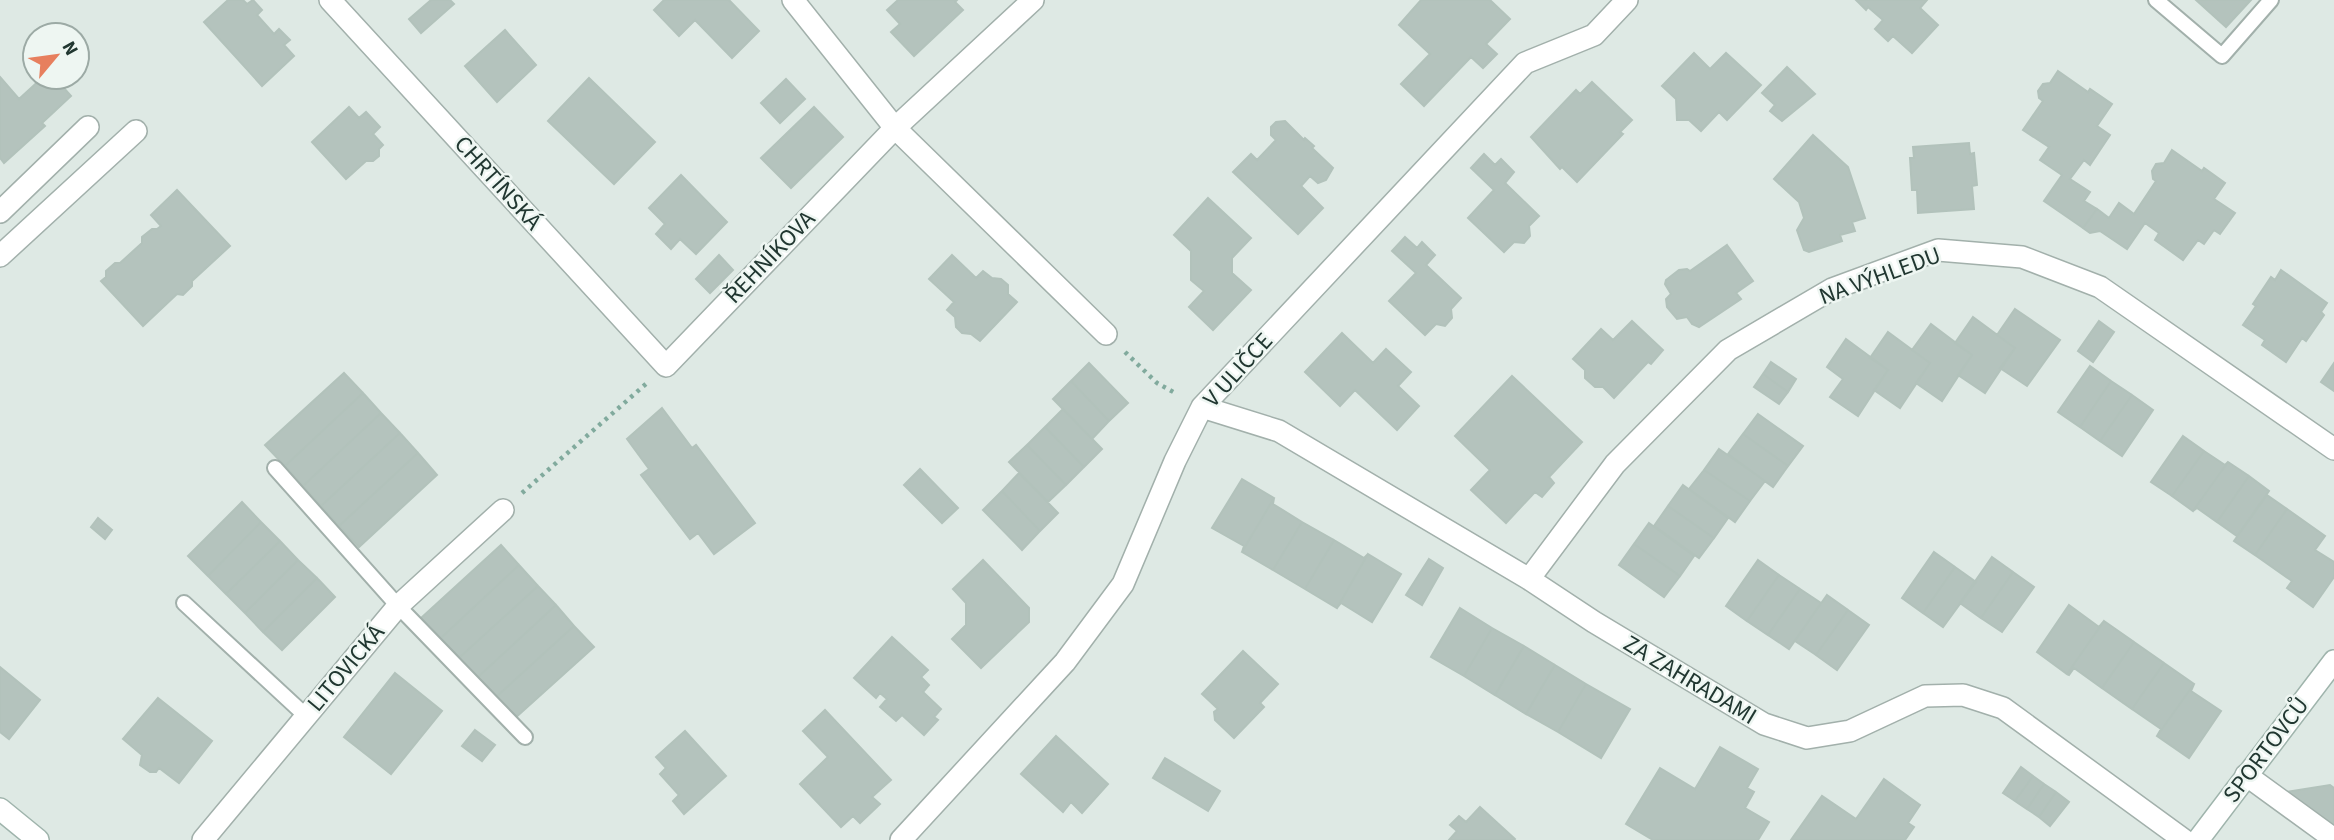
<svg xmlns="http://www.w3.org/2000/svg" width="2334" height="840" font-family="'Source Sans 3',sans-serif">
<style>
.building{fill:#b4c3bd;stroke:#b2c2bb;stroke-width:2}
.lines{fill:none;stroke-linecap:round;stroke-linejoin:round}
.lane-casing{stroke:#a2b0ab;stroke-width:18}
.street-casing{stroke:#a2b0ab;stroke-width:24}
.secondary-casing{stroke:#9fb4ac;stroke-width:24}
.path{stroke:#81aa9d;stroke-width:4.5;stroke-dasharray:3.5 5;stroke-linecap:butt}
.lane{stroke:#fff;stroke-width:14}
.street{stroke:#fff;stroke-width:21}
.secondary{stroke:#fff;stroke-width:21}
.labels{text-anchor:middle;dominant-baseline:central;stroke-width:5;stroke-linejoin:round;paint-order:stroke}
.street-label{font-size:24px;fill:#213731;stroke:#eef6f2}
</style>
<rect width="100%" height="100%" fill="#dee9e4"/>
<!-- building -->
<path class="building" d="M228,0H243L247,4L253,0L262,10L257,15L274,34L279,29L290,40L284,45L294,56L262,86L204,22Z
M431,0H450L454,4L421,33L409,19Z
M664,0H729L759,31L732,58L695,20L679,36L654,10Z
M898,0H957L955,2L963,10L914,56L891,32L900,24L887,10Z
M1421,0H1490L1510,19L1486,44L1497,54L1483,68L1471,57L1424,106L1401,84L1430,54L1399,25Z
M1856,0H1927L1920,8L1938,25L1912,53L1893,36L1888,41L1875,29L1883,20L1868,7L1866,10Z
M2196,0H2251L2226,27Z
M505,30L536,65L497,102L465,66Z
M1694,53L1710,69L1726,53L1761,85L1727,120L1719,112L1701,131L1689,120H1677L1676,99L1662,86Z
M1787,67L1815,94L1782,121L1770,111L1775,105L1762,93Z
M2058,71L2088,92L2090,89L2112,104L2097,126L2110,135L2090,165L2084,160L2070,179L2090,192L2084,201L2097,209L2083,228L2044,201L2062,175L2040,160L2049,147L2023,130L2043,101L2039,98L2038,91L2043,84L2050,83Z
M0,77L19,99L43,77H54L71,96L42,123L45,126L4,163L0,158Z
M589,78L655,142L614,184L548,121Z
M786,79L805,99L780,123L761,103Z
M1592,82L1632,120L1620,132L1623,134L1577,182L1562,167L1560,169L1531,137L1576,90L1580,94Z
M349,107L359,118L366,112L380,127L373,134L383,145L379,149V156L373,161H366L346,179L312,142Z
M814,107L843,137L791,188L761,158Z
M1285,121L1304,140L1305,138L1314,146L1312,148L1333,168L1326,180L1318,183L1310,176L1301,186L1323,208L1298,234L1233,172L1251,154L1257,160L1276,140L1271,135V127L1276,122Z
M1813,135L1848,167L1865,218L1852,222L1855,231L1840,235L1842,241L1809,252L1804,250L1797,230L1804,218L1799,202L1774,179Z
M1969,143L1970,154L1974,153L1977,185L1972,186L1974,209L1918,213L1917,190H1912L1910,158H1914L1913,147Z
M2172,150L2202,171L2204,168L2225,183L2214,199L2235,213L2220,234L2214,230L2204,244L2198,240L2183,260L2155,240L2159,233L2145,223L2127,249L2100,231L2090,233L2083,228L2097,209L2109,218L2119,203L2134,214L2156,181L2153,179L2152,171L2156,164L2164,163Z
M1484,154L1495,165L1501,159L1514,172L1505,183L1539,216L1529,226L1530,236L1524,243L1514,242L1504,252L1468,218L1494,190L1471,168Z
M681,175L727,222L696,254L680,239L671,249L656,234L665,224L649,208Z
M177,190L230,246L192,281V286L183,295L177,294L143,326L101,281L106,277V271L115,263H120L142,243V237L152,229H157L161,226L151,215Z
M1208,198L1251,238L1232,258V273L1251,290L1213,330L1189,307L1204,291L1191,280V251L1174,235Z
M1405,237L1417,248L1422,242L1435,255L1426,265L1461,298L1451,309L1452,318L1445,326L1436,324L1425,335L1389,301L1416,273L1392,251Z
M1727,245L1753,281L1736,293L1741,299L1699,327L1692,324L1687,317L1677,319L1667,307L1666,299L1671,294L1665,284L1666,280L1679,270L1687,269L1690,271Z
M719,255L733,270L710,293L696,279Z
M952,255L976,278L983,271L992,278L1001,279L1008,285V294L1017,302L980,341L971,334L962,333L956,327L955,317L947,310L954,302L929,279Z
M2281,270L2327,303L2321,312L2324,315L2306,341L2302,338L2286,362L2262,345L2265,340L2243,325L2256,306L2253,304L2271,277L2275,280Z
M2015,309L2060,340L2027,386L2000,368L2015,348L1997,335Z
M1973,317L2015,348L1985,393L1958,375L1972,355L1955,343Z
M1632,321L1663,350L1651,364L1648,362L1614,398L1603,387H1595L1585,378V370L1573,359L1601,329L1613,340Z
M2099,321L2114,332L2093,362L2078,351Z
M1931,324L1972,355L1942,401L1916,383L1930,363L1912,350Z
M1888,332L1930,363L1900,408L1874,390L1888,370L1870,358Z
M1342,333L1373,363L1386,349L1411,372L1398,386L1419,406L1397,430L1355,390L1340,406L1305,372Z
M1846,339L1888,370L1858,416L1830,397L1843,379L1827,367Z
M1771,362L1796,379L1788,392L1763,374Z
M1089,363L1128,403L1109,421L1071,381Z
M2334,363V391L2321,382Z
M2090,366L2111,381L2080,427L2058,412Z
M344,373L363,393L285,466L265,445Z
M1763,374L1788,392L1779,404L1754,387Z
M1512,376L1582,442L1549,477L1554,483L1542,497L1535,492L1506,523L1471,490L1490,470L1455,436Z
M1071,381L1109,421L1092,439L1053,399Z
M2111,381L2132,395L2100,441L2080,427Z
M363,393L381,413L303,486L285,466Z
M2132,395L2153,410L2122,456L2100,441Z
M662,408L692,448L696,445L755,523L714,554L698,533L690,539L641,475L649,469L627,439Z
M1063,409L1102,449L1084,467L1045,427Z
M381,413L400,433L321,506L303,486Z
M1758,414L1803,446L1788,466L1743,434Z
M1045,427L1084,467L1066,485L1027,445Z
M400,433L418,453L339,526L321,506Z
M1743,434L1788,466L1773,487L1728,454Z
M2183,436L2204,451L2172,496L2151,482Z
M1027,445L1066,485L1048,502L1009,462Z
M1719,449L1765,481L1750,501L1704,470Z
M2204,451L2225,465L2228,462L2193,511L2172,496Z
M418,453L437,475L359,547L339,526Z
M2228,462L2249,476L2217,522L2197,508L2193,511Z
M920,469L958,508L942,523L904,485Z
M1704,470L1750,501L1735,522L1689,489Z
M1019,473L1058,513L1040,531L1002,491Z
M2249,476L2269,491L2237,536L2217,522Z
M1242,479L1274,498L1242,552L1244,546L1212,528Z
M1683,485L1728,518L1714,538L1668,506Z
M1002,491L1040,531L1022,550L983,510Z
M2267,495L2287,509L2255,555L2234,541Z
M1274,498L1273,504L1302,522L1273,570L1242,552Z
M242,502L261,522L208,576L188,556Z
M1668,506L1714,538L1699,558L1654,526Z
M2287,509L2325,536L2315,550L2334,562V577L2313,607L2287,588L2292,581L2255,555Z
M98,518L112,530L105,539L91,527Z
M261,522L280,541L226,594L208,576Z
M1302,522L1334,540L1305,589L1273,570Z
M1649,523L1694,556L1680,576L1634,544Z
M1334,540L1364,558L1368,554L1337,608L1305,589Z
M280,541L298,560L245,613L226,594Z
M1634,544L1680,576L1664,597L1619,565Z
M501,545L519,565L441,638L421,618Z
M1934,552L1955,567L1923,613L1902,598Z
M1368,554L1401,574L1372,622L1341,603L1337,608Z
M1992,557L2013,572L1981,618L1960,603Z
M1429,559L1443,568L1422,605L1406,595Z
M298,560L317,578L263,632L245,613Z
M983,560L1029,608V622L981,668L952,639L966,625V603L953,589Z
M1758,560L1779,575L1747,621L1726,606Z
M519,565L538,586L459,658L441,638Z
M1955,567L1976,582L1943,627L1923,613Z
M2013,572L2034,587L2002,632L1981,618Z
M1779,575L1800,589L1768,635L1747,621Z
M317,578L335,597L282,650L263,632Z
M538,586L556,605L477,678L459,658Z
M1800,589L1821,603L1789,649L1768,635Z
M1827,595L1848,610L1816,655L1795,641Z
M556,605L574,626L495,698L477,678Z
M2069,605L2099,627L2104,621L2067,674L2037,652Z
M1460,608L1492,628L1464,676L1431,657Z
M1848,610L1869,625L1837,670L1816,655Z
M2104,621L2134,642L2102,688L2074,668L2069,675L2067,674Z
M574,626L594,647L515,718L495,698Z
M1492,628L1524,646L1495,695L1464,676Z
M892,637L928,670L921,677L929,685L923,692L941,709L934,717L938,720L924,735L902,715L896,721L880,707L887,699L880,693L876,698L854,678Z
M2134,642L2164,663L2132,709L2102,688Z
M1524,646L1555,665L1526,714L1495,695Z
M1243,651L1278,684L1260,703L1264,707L1234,738L1215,720L1214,712L1218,709L1202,694Z
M2164,663L2194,684L2157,736L2161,729L2132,709Z
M1555,665L1586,684L1558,732L1526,714Z
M0,667L40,700L9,739L0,732Z
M395,673L442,711L391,774L344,737Z
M1586,684L1630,709L1601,758L1558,732Z
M2194,684L2191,691L2221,711L2189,758L2157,736Z
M158,698L212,741L179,783L159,768L156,772H150L140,765L142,755L123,739Z
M825,710L891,780L872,797L880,804L860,823L853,816L841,827L800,784L828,757L803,731Z
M475,730L495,745L482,761L462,746Z
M685,731L726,776L684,814L673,801L679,795L660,774L666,768L656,757Z
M1056,736L1108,784L1082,813L1071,802L1063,812L1021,774Z
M1720,747L1758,769L1747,788L1754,792L1745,808L1769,822L1758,840H1653L1626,824L1660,768L1695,789Z
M1165,758L1220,791L1208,811L1153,778Z
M2021,767L2033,776L2015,801L2003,793Z
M2033,776L2044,784L2027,809L2015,801Z
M1884,779L1920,805L1908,823L1914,827L1905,840H1791L1822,796L1856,819Z
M2044,784L2056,792L2039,817L2027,809Z
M2330,785L2334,788V826L2286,792Z
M2056,792L2069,802L2050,826L2039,817Z
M1480,807L1515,839L1514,840H1449L1457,831L1450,825L1459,816L1466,822Z"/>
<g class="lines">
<!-- lane casing -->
<g class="lane-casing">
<path id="lane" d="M2156,0L2222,56L2271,0
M275,468L398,606L525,737
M184,603L306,716"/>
</g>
<!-- street casing -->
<g class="street-casing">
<path id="street" d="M330,0L666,366L895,128L1033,0
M793,0L895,128L1106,334
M0,212L88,127
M0,256L136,131
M1202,407L1279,431L1529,579L1594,622L1764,724L1807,738L1850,731L1925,696L1963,695L2003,708L2184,840
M1529,579L1615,464L1728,350L1832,289L1938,250L2022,257L2100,287L2334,449
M2246,775L2334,839
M203,840L398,606L503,510
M901,840L1065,662L1123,584L1175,461L1202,407L1525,63L1594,35L1627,0"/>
</g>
<!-- secondary casing -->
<g class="secondary-casing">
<path id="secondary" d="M0,809L38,840
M2198,840L2334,661"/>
</g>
<!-- path -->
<path class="path" d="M1125,352L1157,383L1177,394
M522,493L647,383"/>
<!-- lane -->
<use href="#lane" class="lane"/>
<!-- street -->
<use href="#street" class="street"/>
<!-- secondary -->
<use href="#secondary" class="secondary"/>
</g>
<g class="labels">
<!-- street labels -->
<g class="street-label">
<text transform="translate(498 183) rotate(48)">CHRTÍNSKÁ</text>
<text transform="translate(770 257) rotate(-46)">ŘEHNÍKOVA</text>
<text transform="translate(1880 276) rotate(-20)">NA VÝHLEDU</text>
<text transform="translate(1238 370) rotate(-48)">V ULIČCE</text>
<text transform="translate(346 668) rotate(-50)">LITOVICKÁ</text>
<text transform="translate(1690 680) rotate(31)">ZA ZAHRADAMI</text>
<text transform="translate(2266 750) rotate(-53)">SPORTOVCŮ</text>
</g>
</g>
<!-- north arrow -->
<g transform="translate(56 56) rotate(61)"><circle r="33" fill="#eef6f2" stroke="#9caaa5" stroke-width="2"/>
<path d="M0-5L12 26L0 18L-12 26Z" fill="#e77f5e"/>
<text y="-10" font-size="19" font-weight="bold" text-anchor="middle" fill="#213731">N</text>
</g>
</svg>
